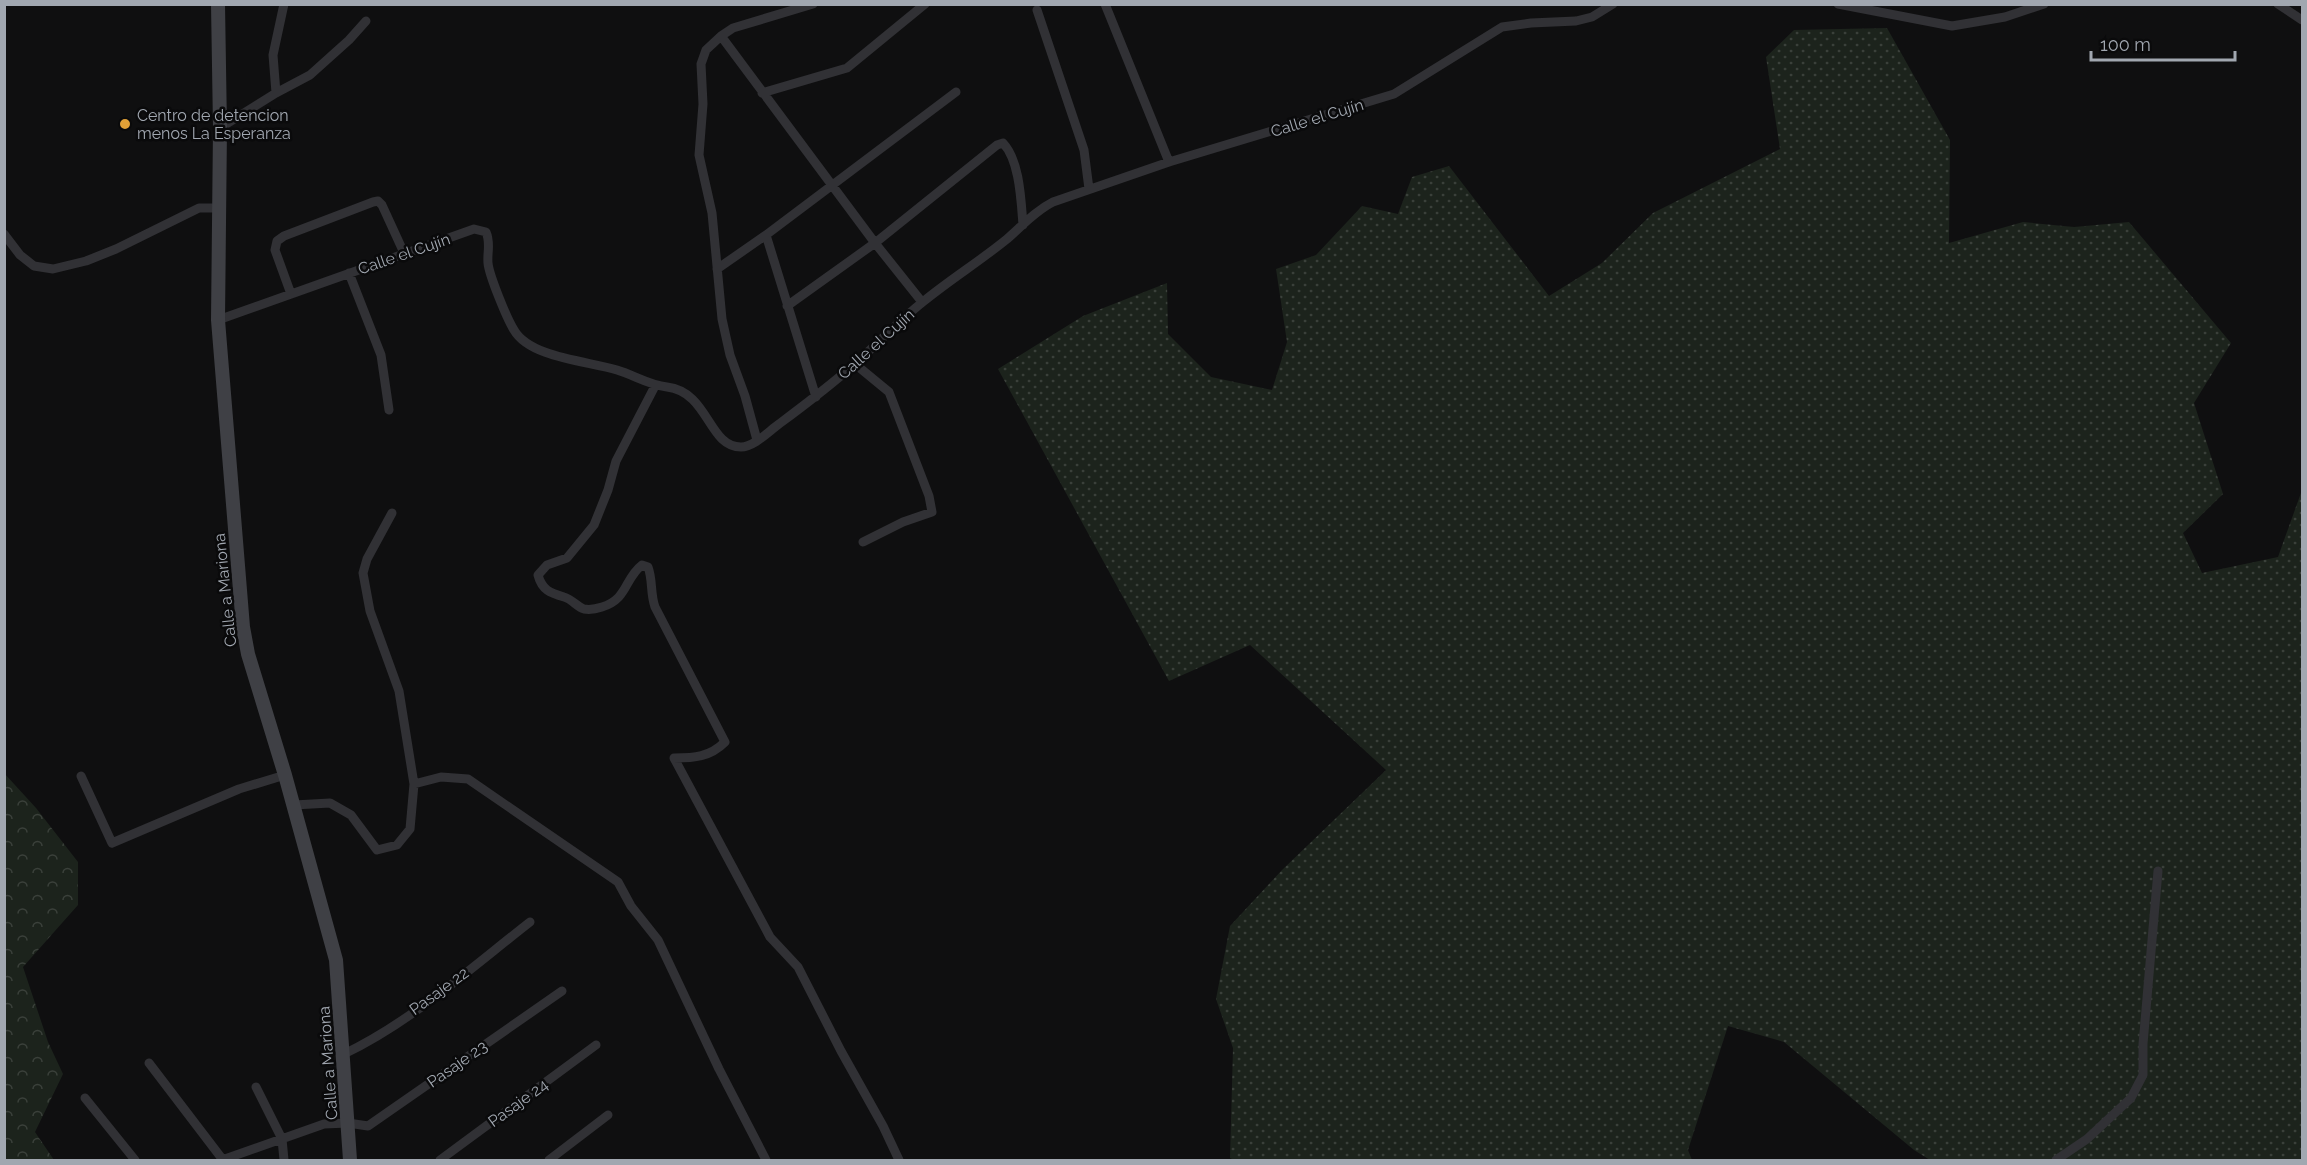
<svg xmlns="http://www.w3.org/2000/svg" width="2307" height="1165" font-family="Raleway,sans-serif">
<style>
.grass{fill:url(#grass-dots)}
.forest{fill:url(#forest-crowns)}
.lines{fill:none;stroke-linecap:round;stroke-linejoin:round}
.minor{stroke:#313135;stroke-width:9}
.secondary{stroke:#3f4045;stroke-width:14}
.poi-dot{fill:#e1a037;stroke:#0a0a0b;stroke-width:2}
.labels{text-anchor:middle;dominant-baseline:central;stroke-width:5;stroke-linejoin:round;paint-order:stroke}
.poi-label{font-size:16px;fill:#a1a7b0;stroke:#0a0a0b;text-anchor:start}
.street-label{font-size:16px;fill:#a1a7b0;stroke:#0a0a0b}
</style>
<defs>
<pattern id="grass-dots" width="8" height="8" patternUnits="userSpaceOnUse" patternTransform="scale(1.5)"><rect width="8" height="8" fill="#1c231c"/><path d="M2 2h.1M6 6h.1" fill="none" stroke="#3a403a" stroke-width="1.8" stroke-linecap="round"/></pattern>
<pattern id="forest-crowns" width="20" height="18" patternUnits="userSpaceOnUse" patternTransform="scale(1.5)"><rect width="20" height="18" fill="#1c231c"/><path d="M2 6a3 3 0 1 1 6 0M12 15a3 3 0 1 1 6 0" fill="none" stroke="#3a403a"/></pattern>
</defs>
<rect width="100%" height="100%" fill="#0f0f10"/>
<!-- grass -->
<path class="grass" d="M1887,28L1950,140L1949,243L2023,222L2074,227L2129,222L2231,343L2194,403L2223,494L2183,533L2202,573L2278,557L2302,490V1160H1930L1914,1150L1784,1042L1728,1026L1688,1150L1692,1160H1234L1230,1158L1233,1048L1216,999L1230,926L1282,870L1386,770L1250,645L1169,681L998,369L1083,316L1167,283L1168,334L1211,377L1272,390L1287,342L1276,269L1316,255L1362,206L1398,214L1412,177L1449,166L1549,296L1602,263L1653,213L1780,149L1766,57L1794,30Z"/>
<!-- forest -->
<path class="forest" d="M4,773L36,808L78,862V905L23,967L48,1042L63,1074L35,1132L54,1160H5Z"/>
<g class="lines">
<!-- minor -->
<path class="minor" d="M1105,4L1169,162
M1838,4L1952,26L2005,17L2044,4
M2278,4L2302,20
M1037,10L1084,150L1089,189
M721,36L875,243L922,302
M276,93L273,55L284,4
M762,93L847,68L925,4
M220,128L276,93L310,75L349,40L366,21
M4,234L20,255L34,266L53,269L86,261L116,249L199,208H218
M766,235L816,397
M717,269L766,235L956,92
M349,273L381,355L389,410
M291,294L275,250L277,241L284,236L373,202L378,201L382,205L404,253
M787,306L875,243L997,145L1003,143C1020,161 1021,201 1023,225
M218,320L474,229L486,232C491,243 487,252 488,263C489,275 507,319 514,330C530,358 588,361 617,370C634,375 649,385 667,387C709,392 708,447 741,447C754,447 769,431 779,424C806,404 832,384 857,362C879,342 900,320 924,301C951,279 980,261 1007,239C1022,226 1035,211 1053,202L1169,162L1394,94L1502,27L1531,23L1576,21L1592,17L1613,4
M855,364L889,392L929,496L932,512L903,522L863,542
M655,386L616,461L608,490L594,525L567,558L547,565L538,575C542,590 550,593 564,597C572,599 577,607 584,609C590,610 596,609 602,607C628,599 624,579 642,565L648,567C653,580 650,593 655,607L725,742C710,757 694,758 674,758L770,937L798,967L841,1051L883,1126L899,1160
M757,440L745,396L730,355L722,319L712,213L699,155L703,104L701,64L706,50L721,36L733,28L813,4
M81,776L112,843L239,789L285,775
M414,784L441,777L468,779L618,882L631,906L658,940L719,1069L766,1160
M294,805L330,803L351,815L377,850L397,845L410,829L414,784L399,691L370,611L363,573L367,559L392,513
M344,1054C411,1022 471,968 530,922
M149,1063L223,1160
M256,1087L282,1139L284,1160
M85,1098L135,1160
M222,1160L324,1124L348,1123L368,1126L562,991
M440,1160L596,1045
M549,1160L608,1115
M2056,1160L2087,1139L2131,1098L2143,1075V1044L2158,871"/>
<!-- secondary -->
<path class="secondary" d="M218,4L220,128L218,320L243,627L248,654L285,775L336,960L350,1160"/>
</g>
<!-- markers -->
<circle class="poi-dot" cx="125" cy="124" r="6"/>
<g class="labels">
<!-- poi labels -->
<g class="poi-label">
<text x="137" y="115">Centro de detencion<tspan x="137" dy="18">menos La Esperanza</tspan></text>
</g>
<!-- street labels -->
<g class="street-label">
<text transform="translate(1317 118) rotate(-17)">Calle el Cujín</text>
<text transform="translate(404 254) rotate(-19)">Calle el Cujín</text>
<text transform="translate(876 344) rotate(-42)">Calle el Cujín</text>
<text transform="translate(225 590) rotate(-96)">Calle a Mariona</text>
<text transform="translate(439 991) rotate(-36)">Pasaje 22</text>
<text transform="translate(328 1063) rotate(-94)">Calle a Mariona</text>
<text transform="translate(457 1064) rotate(-35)">Pasaje 23</text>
<text transform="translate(518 1103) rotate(-36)">Pasaje 24</text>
</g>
</g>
<!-- border -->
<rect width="2307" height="1165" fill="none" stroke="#a1a7b0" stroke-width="12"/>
<!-- scale -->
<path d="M2091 51v9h144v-9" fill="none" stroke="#a1a7b0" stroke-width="3"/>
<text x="2100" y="51" font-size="18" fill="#a1a7b0" stroke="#0a0a0b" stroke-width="4.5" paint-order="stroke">100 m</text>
</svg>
